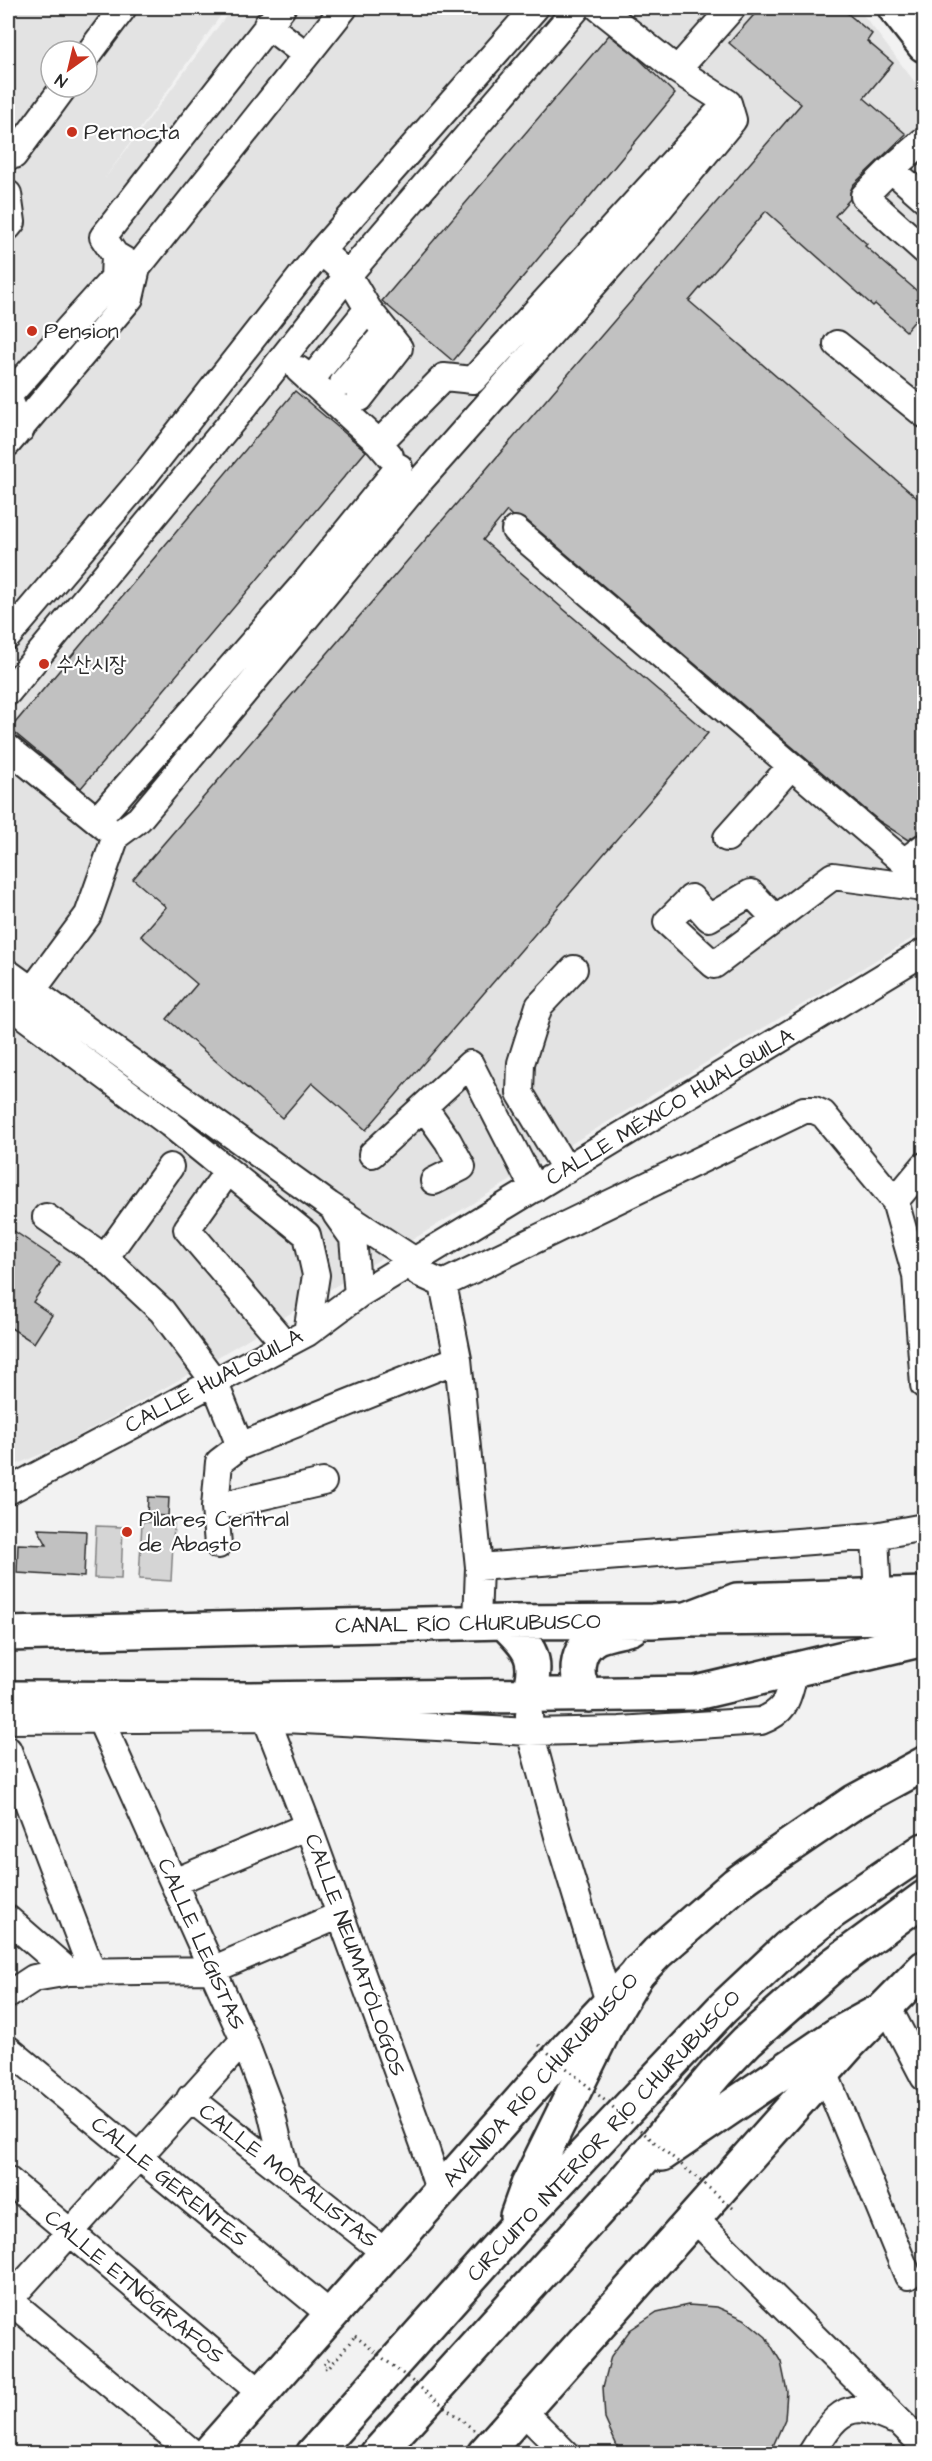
<svg xmlns="http://www.w3.org/2000/svg" width="932" height="2461" font-family="'Architects Daughter','Poor Story',sans-serif">
<style>
.built{fill:#e3e3e3;fill-rule:evenodd}
.green{fill:#d5d5d5;stroke:#808080;stroke-width:1.5}
.building{fill:#c1c1c1;stroke:#2b2b2b;stroke-width:1.5}
.lines{fill:none;stroke-linecap:round;stroke-linejoin:round}
.minor-casing{stroke:#2b2b2b;stroke-width:30}
.major-casing{stroke:#2b2b2b;stroke-width:38}
.highway-casing{stroke:#2b2b2b;stroke-width:38}
.path{stroke:#2b2b2b;stroke-width:3;stroke-dasharray:1.5 4.5;stroke-linecap:butt}
.minor{stroke:#fff;stroke-width:26}
.major{stroke:#fff;stroke-width:33}
.highway{stroke:#fff;stroke-width:33}
.path-bridge{stroke:#2b2b2b;stroke-width:3;stroke-dasharray:1.5 4.5;stroke-linecap:butt}
.poi-dot{fill:#c8321e;stroke:#fff;stroke-width:2}
.labels{text-anchor:middle;dominant-baseline:central;stroke-width:4.5;stroke-linejoin:round;paint-order:stroke}
.poi-label{font-size:22px;fill:#2b2b2b;stroke:#fff;text-anchor:start}
.street-label{font-size:22px;fill:#2b2b2b;stroke:#fff}
</style>
<rect width="100%" height="100%" fill="#f2f2f2"/>
<filter id="ink" filterUnits="userSpaceOnUse"><feTurbulence type="fractalNoise" baseFrequency=".0167" numOctaves="2"/><feDisplacementMap in="SourceGraphic" scale="12" xChannelSelector="R" yChannelSelector="G"/><feConvolveMatrix kernelMatrix="1 2 1 2 8 2 1 2 1" color-interpolation-filters="sRGB"/></filter>
<g filter="url(#ink)">
<!-- built -->
<path class="built" d="M8,8H226L103,181L232,8H858L924,94V931L193,1372L60,1446L8,1468ZM51,51H87V87H51Z"/>
<!-- green -->
<path class="green" d="M142,1522L174,1524L171,1581L139,1579Z
M96,1526L123,1527L121,1579L94,1578Z"/>
<!-- building -->
<path class="building" d="M760,8H841L872,34L867,41L893,63L864,98L906,134L853,185L850,192V199L835,216L867,244L865,246L924,297V310L906,331L875,304L873,306L766,211L689,301L924,504V832L916,835L908,840L879,821L525,519L512,516L507,511L483,540L708,733L366,1130L312,1083L282,1118L167,1019L197,984L141,936L166,907L133,879L801,104L729,43Z
M609,35L636,56L675,94L453,361L382,301Z
M295,391L366,451L81,788L10,729Z
M8,1227L60,1262L33,1302L52,1315L34,1343L8,1326Z
M148,1497L169,1498L168,1516L147,1515Z
M38,1529L86,1531L84,1577L17,1573L18,1544L47,1545Z
M688,2305L717,2307L744,2319L766,2337L781,2362L787,2391L785,2419L773,2446L767,2454H623L618,2448L605,2419L603,2387L611,2356L630,2330L657,2312Z"/>
<g class="lines">
<!-- minor casing -->
<g class="minor-casing">
<path id="minor" d="M267,25L305,54
M87,56L123,8
M677,70L732,8
M8,151L14,155L64,87
M891,169L922,142L924,145
M8,194L12,222L8,227
M924,198L891,169L864,196L924,250
M137,268L115,255L103,237L282,8
M837,344L924,414
M299,370L379,443L390,456
M310,381L368,309L348,275L321,251L535,8
M343,383L386,332
M360,398L399,348L368,309
M21,429L8,396L114,278L115,255
M8,443L130,298L137,268L344,8
M379,443L444,377L473,380L715,116
M515,530L911,868L924,887
M8,636L145,475L321,251
M8,692L248,402L348,275L577,8
M8,748L109,830
M98,819L304,584L399,467
M727,838L791,766
M904,862L924,847
M775,918L751,893L709,918L691,898L667,922L714,965L833,876L924,888
M8,973L329,1205L415,1261L419,1273L443,1284
M8,1004L170,1124L307,1235L316,1275L307,1333
M17,1011L88,915L116,836L139,819L419,482L642,230L733,120L728,103L677,70L599,8
M424,1107L448,1141L462,1167L434,1181
M372,1154L470,1064L534,1189
M566,1170L520,1093L521,1063L539,1006L574,969
M228,1171L187,1229L285,1344
M895,1201L924,1166
M336,1214L353,1238L358,1295
M46,1217L105,1258L162,1311L214,1381L240,1446L219,1462L215,1507L218,1545
M105,1258L170,1167
M443,1284L804,1110H814L823,1114L895,1201L916,1275L924,1385
M443,1284L458,1359L479,1567L477,1622
M240,1446L458,1359
M8,1491L307,1333L358,1295L924,952
M215,1507L323,1482
M875,1536L878,1597
M479,1567L875,1536L924,1527
M529,1715L530,1732L558,1836L609,2002
M266,1718L308,1826L426,2150L440,2193
M100,1719L244,2040L271,2111L286,2174
M8,1720L266,1718L530,1732L620,1730L761,1721C789,1710 787,1697 795,1670
M8,1750L92,1971
M174,1882L308,1826
M8,1919L69,1972
M8,1995L34,1978L69,1972L212,1970L340,1915
M886,2004L924,2077
M8,2049L331,2315
M824,2072L908,2276
M190,2098L386,2253
M8,2180L261,2393
M694,2218L924,2446
M8,2299L194,2454
M8,2301L244,2040
M523,2411L566,2454
M811,2454C824,2434 838,2404 866,2410C875,2412 884,2417 893,2420"/>
</g>
<!-- major casing -->
<g class="major-casing">
<path id="major" d="M895,8L924,45
M504,1622C530,1648 541,1659 527,1697
M8,1634L504,1622L652,1621L687,1619L737,1600L924,1594
M589,1695C572,1680 575,1648 597,1637C607,1633 620,1631 631,1628
M8,1698L251,1699L696,1693L924,1639
M208,2454L570,2045L657,1953L736,1884L776,1855L854,1802L924,1764
M484,2454L849,2044L924,1968"/>
</g>
<!-- highway casing -->
<g class="highway-casing">
<path id="highway" d="M687,1619L924,1617
M662,2154L838,2034L880,2011
M517,2216L528,2185L605,2028L639,1971
M313,2454L512,2231L722,2009L787,1948L832,1912L924,1850
M377,2454L620,2186L717,2072L747,2041L833,1965L924,1898"/>
</g>
<!-- path -->
<path class="path" d="M329,2359L323,2366L328,2369L355,2336"/>
<!-- minor -->
<use href="#minor" class="minor"/>
<!-- major -->
<use href="#major" class="major"/>
<!-- highway -->
<use href="#highway" class="highway"/>
<!-- path-bridge -->
<path class="path-bridge" d="M539,2045L734,2209
M355,2336L474,2430"/>
</g>
</g>
<!-- markers -->
<g class="poi-dot">
<circle cx="72" cy="132" r="6"/>
<circle cx="32" cy="331" r="6"/>
<circle cx="44" cy="664" r="6"/>
<circle cx="127" cy="1532" r="6"/>
</g>
<g class="labels">
<!-- poi labels -->
<g class="poi-label">
<text x="84" y="132">Pernocta</text>
<text x="44" y="331">Pension</text>
<text x="56" y="664">수산시장</text>
<text x="139" y="1519">Pilares Central<tspan x="139" dy="25">de Abasto</tspan></text>
</g>
<!-- street labels -->
<g class="street-label">
<text transform="translate(670 1107) rotate(-31)">CALLE MÉXICO HUALQUILA</text>
<text transform="translate(214 1381) rotate(-28)">CALLE HUALQUILA</text>
<text transform="translate(468 1624) rotate(-1)">CANAL RÍO CHURUBUSCO</text>
<text transform="translate(201 1944) rotate(66)">CALLE LEGISTAS</text>
<text transform="translate(355 1955) rotate(70)">CALLE NEUMATÓLOGOS</text>
<text transform="translate(541 2080) rotate(-48)">AVENIDA RÍO CHURUBUSCO</text>
<text transform="translate(604 2136) rotate(-47)">CIRCUITO INTERIOR RÍO CHURUBUSCO</text>
<text transform="translate(288 2176) rotate(38)">CALLE MORALISTAS</text>
<text transform="translate(169 2182) rotate(39)">CALLE GERENTES</text>
<text transform="translate(134 2287) rotate(40)">CALLE ETNÓGRAFOS</text>
</g>
</g>
<!-- margin -->
<rect width="932" height="2461" fill="none" stroke="#fff" stroke-width="30"/>
<rect x="15" y="15" width="902" height="2431" fill="none" stroke="#2b2b2b" stroke-width="2" filter="url(#ink)"/>
<!-- north arrow -->
<g transform="translate(69 69) rotate(214)"><circle r="28" fill="#ffffff" stroke="#aaaaaa" stroke-width="1.5"/>
<path d="M0-4.5L10 22L0 15L-10 22Z" fill="#c8321e"/>
<text y="-9" font-size="16" font-weight="bold" text-anchor="middle" fill="#2b2b2b">N</text>
</g>
</svg>
